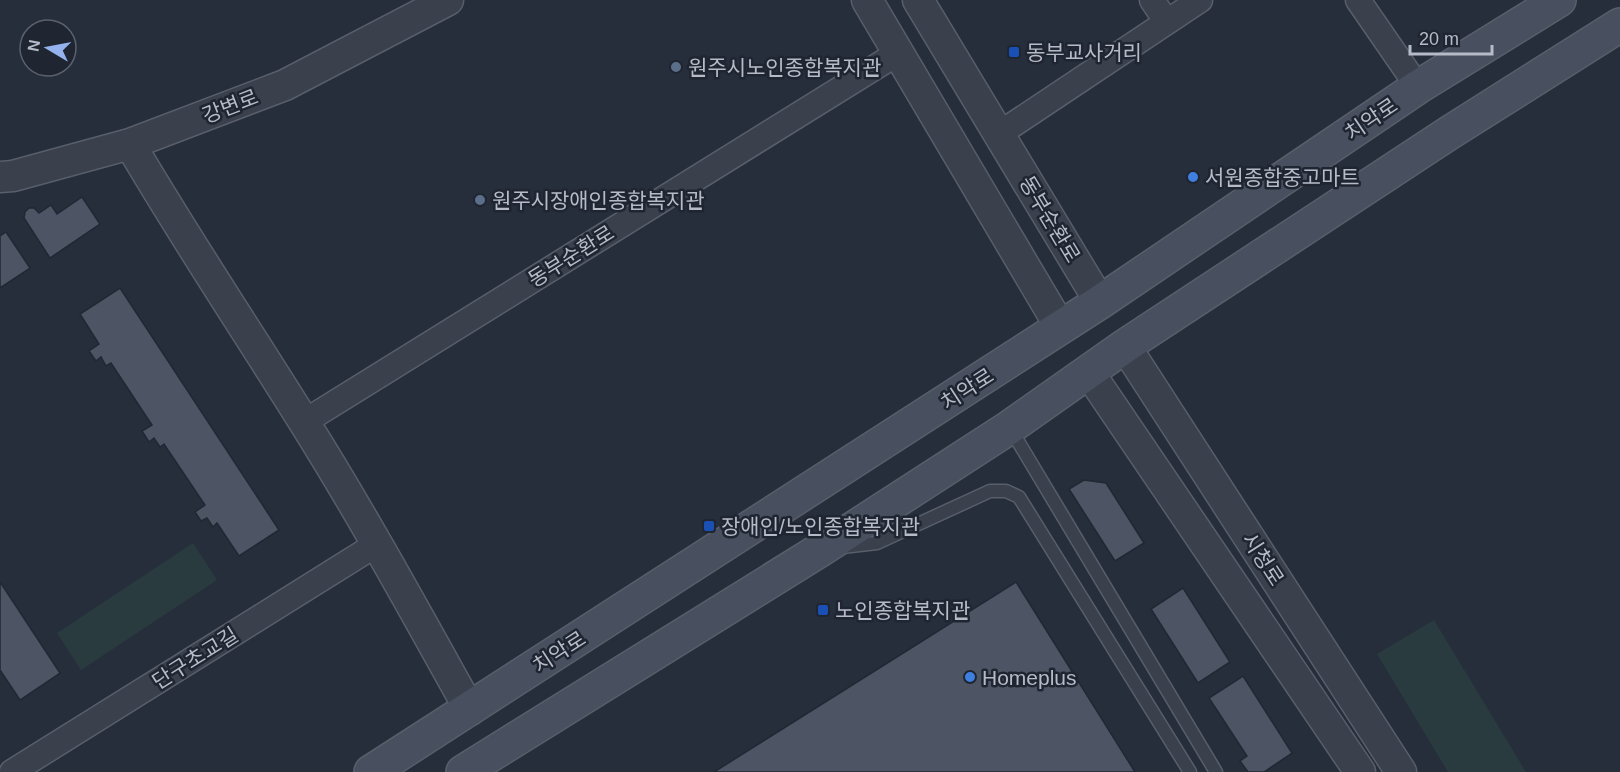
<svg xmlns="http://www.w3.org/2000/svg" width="1620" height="772" font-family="Arial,'Noto Sans KR',sans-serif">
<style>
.green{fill:#293b3e}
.building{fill:#4d5565;stroke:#212733;stroke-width:1.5}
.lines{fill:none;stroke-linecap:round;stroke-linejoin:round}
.service-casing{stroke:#585e6a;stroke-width:15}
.minor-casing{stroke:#585e6a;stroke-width:27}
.tertiary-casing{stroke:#585e6a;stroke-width:33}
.secondary-casing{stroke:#585e6a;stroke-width:36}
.service{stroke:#3a404c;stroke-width:12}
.minor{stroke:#3a404c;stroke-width:24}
.tertiary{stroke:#3a404c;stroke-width:30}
.secondary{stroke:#484f5e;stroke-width:33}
.transit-dot{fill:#1a4fb4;stroke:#1f2531;stroke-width:2}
.service-dot{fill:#5c6f8a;stroke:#1f2531;stroke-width:2}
.shop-dot{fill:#3f7fe0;stroke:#1f2531;stroke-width:2}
.labels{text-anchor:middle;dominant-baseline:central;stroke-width:5;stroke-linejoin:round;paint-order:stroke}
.poi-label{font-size:21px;fill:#b6bbc7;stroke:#1f2531;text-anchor:start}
.street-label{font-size:21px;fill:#b6bbc7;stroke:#1f2531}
</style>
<rect width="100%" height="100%" fill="#262e3c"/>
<!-- green -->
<path class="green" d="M193,543L217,580L81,670L57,633Z
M1434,620L1526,772H1448L1377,654Z"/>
<!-- building -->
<path class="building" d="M82,197L100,224L50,258L24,218L25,212L29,208H34L39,213L51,205L57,214Z
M6,232L30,268L0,288V236Z
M120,288L279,530L239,556L217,523L213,527L207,518L201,521L195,512L205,505L164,444L160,447L154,438L149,442L142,431L152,425L111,363L106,366L101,357L96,361L89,351L99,344L80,314Z
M1084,480L1106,483L1144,543L1115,561L1069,489Z
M0,582L60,673L20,700L0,670Z
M1016,582L1135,772H714Z
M1183,588L1230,662L1198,683L1151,609Z
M1243,676L1292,753L1264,772H1248L1240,761L1247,756L1209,698Z"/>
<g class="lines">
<!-- service casing -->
<g class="service-casing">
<path id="service" d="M1010,428L1216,772
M842,547L877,543L990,491H1006L1019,497L1190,772"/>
</g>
<!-- minor casing -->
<g class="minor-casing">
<path id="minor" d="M1152,0L1166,21
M1358,0L1418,87
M999,134L1200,0
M304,422L898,53
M12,772L377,544"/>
</g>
<!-- tertiary casing -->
<g class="tertiary-casing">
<path id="tertiary" d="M867,0L1061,328
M918,0L1100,302
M130,144C185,238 246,329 304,422C363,516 416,613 470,710
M0,177L13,176L130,144L285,85L448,0
M1125,346L1401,772
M1088,371L1360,772"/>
</g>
<!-- secondary casing -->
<g class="secondary-casing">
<path id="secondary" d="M371,772L1100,302L1418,87L1559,0
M463,772L820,550L1010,427L1125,346L1449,133L1620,25"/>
</g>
<!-- service -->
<use href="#service" class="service"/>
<!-- minor -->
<use href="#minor" class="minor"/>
<!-- tertiary -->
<use href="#tertiary" class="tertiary"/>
<!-- secondary -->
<use href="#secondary" class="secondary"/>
</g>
<!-- markers -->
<g class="transit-dot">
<rect x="1008" y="46" width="12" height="12" rx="3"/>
<rect x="703" y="520" width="12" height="12" rx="3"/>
<rect x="817" y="604" width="12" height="12" rx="3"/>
</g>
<g class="service-dot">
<circle cx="676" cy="67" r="6"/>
<circle cx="480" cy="200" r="6"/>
</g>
<g class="shop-dot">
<circle cx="1193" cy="177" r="6"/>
<circle cx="970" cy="677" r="6"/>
</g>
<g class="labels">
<!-- poi labels -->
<g class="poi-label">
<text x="1026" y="52">동부교사거리</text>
<text x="688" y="67">원주시노인종합복지관</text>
<text x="1205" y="177">서원종합중고마트</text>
<text x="492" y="200">원주시장애인종합복지관</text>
<text x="721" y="526">장애인/노인종합복지관</text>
<text x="835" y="610">노인종합복지관</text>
<text x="982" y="677">Homeplus</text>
</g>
<!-- street labels -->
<g class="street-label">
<text transform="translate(230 106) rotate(-21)">강변로</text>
<text transform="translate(1371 119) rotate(-34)">치악로</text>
<text transform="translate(1050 219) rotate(59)">동부순환로</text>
<text transform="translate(571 256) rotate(-32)">동부순환로</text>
<text transform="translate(967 389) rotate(-33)">치악로</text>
<text transform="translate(1263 559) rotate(57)">시청로</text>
<text transform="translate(559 652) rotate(-33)">치악로</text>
<text transform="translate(195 658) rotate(-32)">단구초교길</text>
</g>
</g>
<!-- north arrow -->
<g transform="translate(48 48) rotate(280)"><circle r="28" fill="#1f2531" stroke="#5b616d" stroke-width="1.5"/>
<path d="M0-4.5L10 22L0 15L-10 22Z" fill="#93b2ee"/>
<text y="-9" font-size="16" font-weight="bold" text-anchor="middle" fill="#b6bbc7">N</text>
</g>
<!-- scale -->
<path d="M1410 45v9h82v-9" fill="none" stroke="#b6bbc7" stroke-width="3"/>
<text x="1419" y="45" font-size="18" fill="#b6bbc7" stroke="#1f2531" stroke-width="4.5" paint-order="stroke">20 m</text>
</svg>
